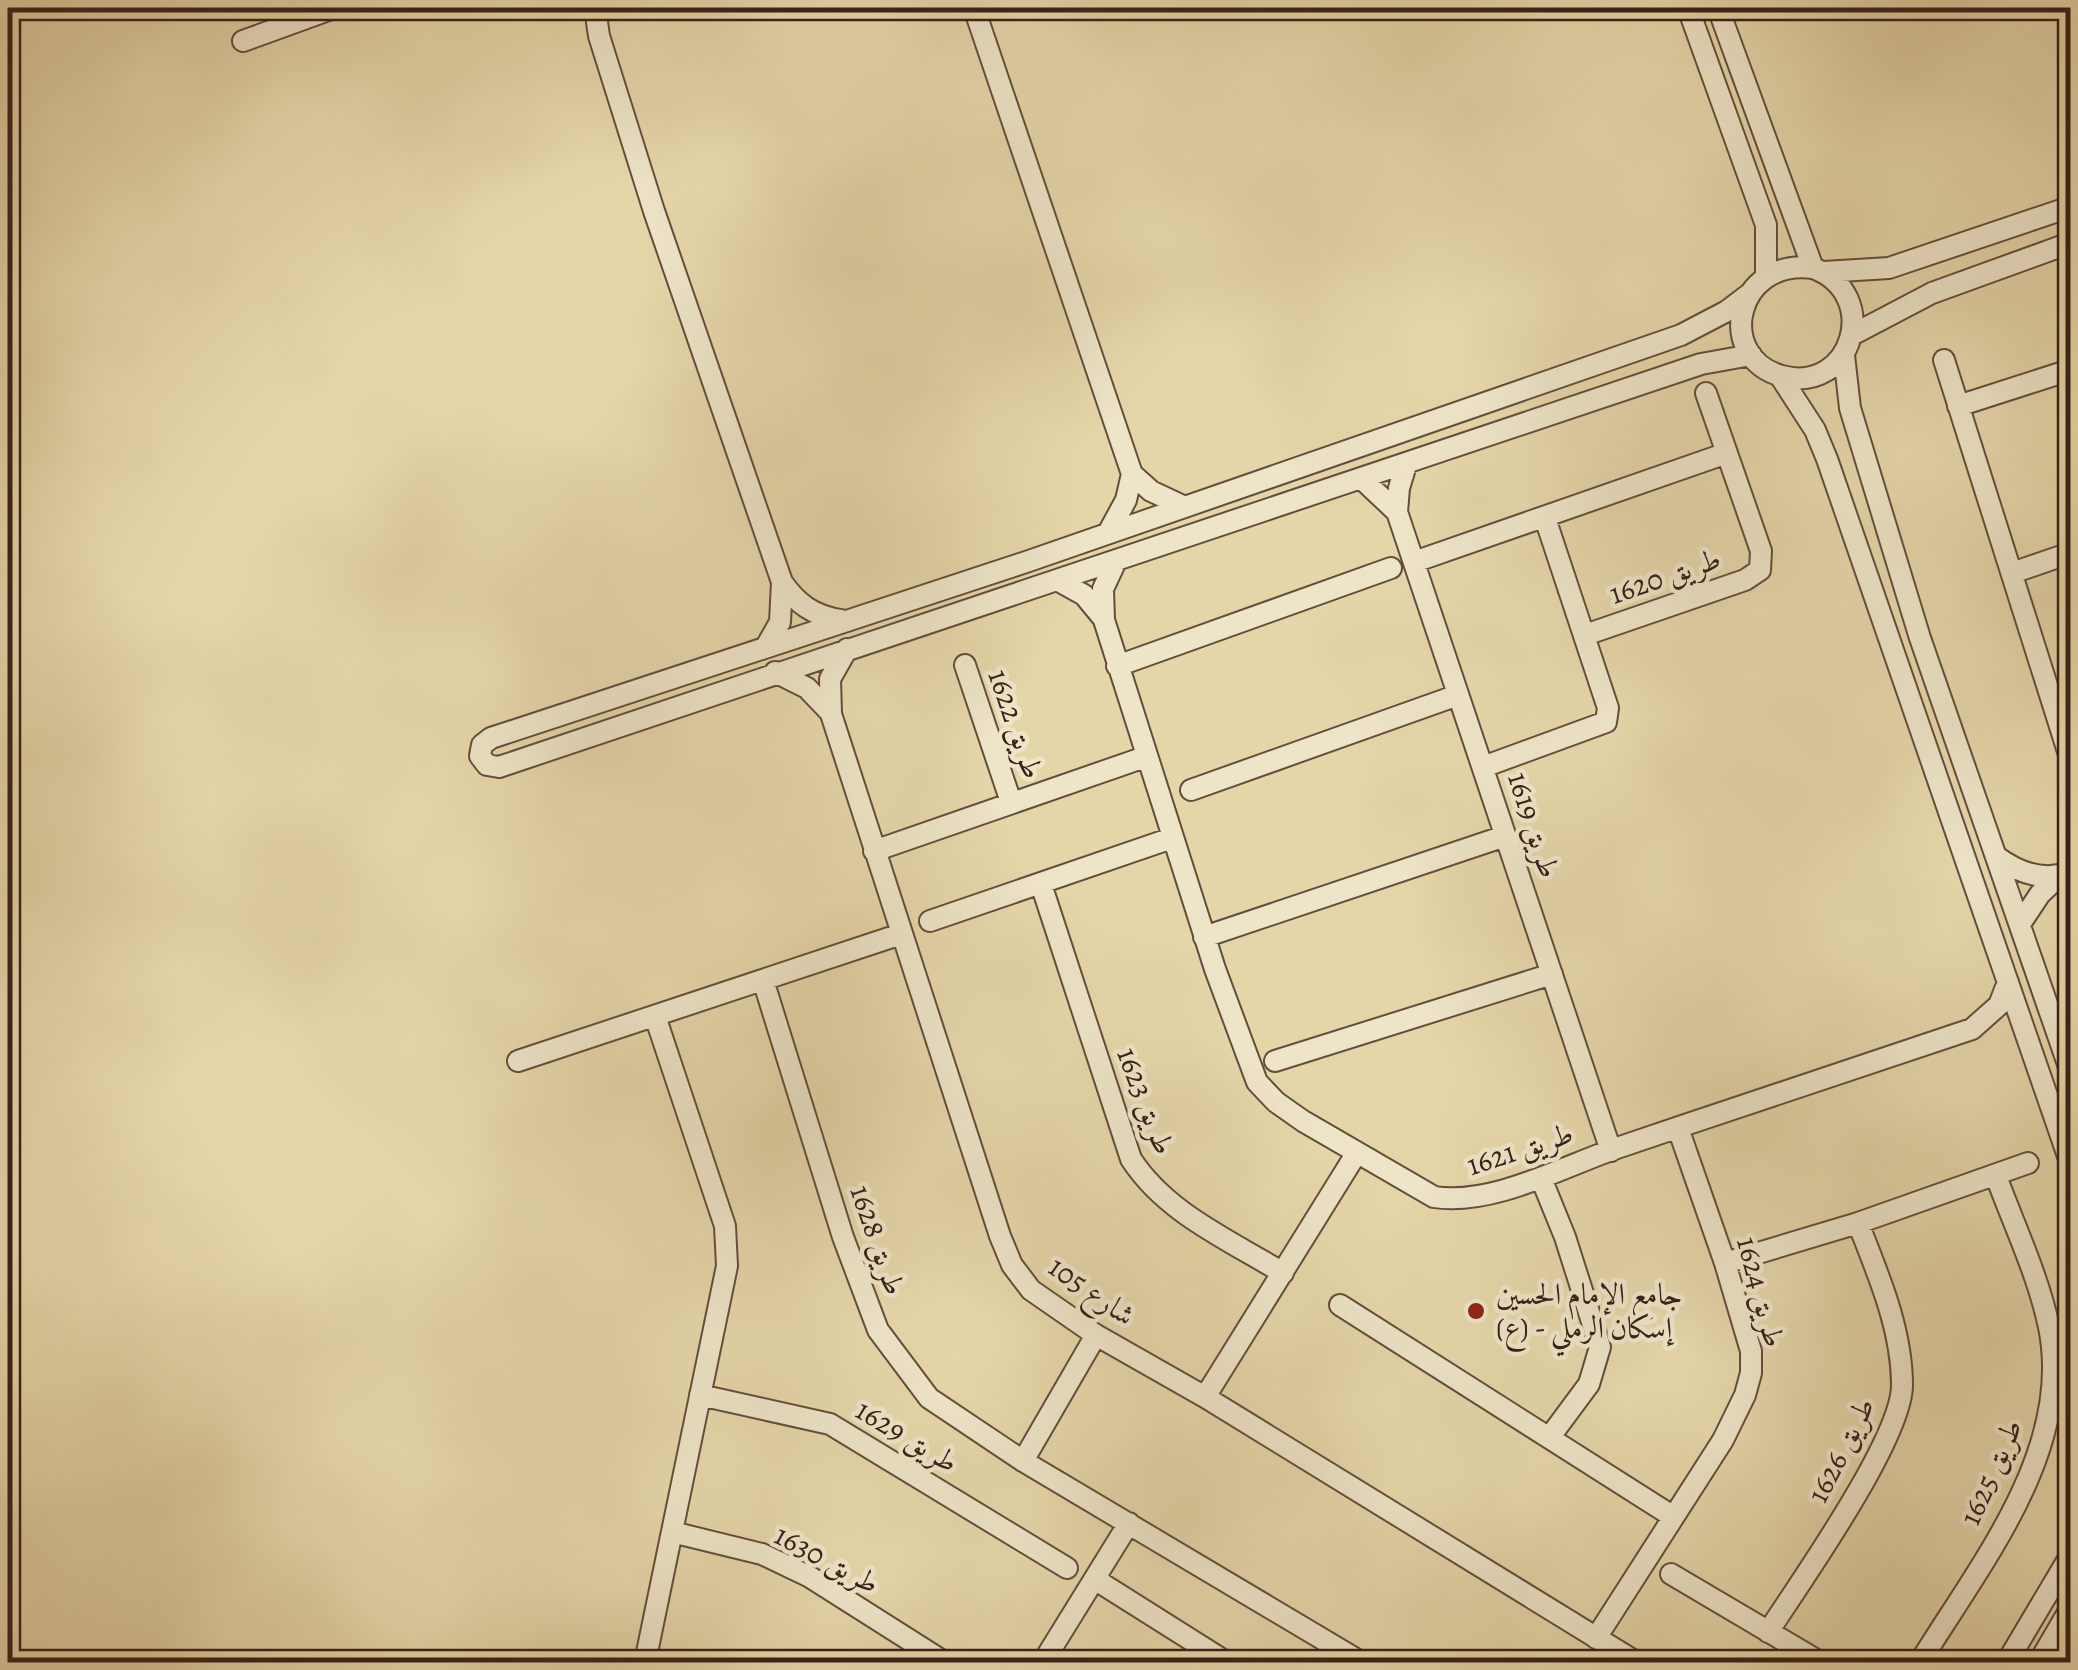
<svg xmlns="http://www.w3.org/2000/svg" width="2078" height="1670" font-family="Alegreya,Amiri,serif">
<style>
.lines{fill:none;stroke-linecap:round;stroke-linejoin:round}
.street-casing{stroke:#634e3c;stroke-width:24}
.street{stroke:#eee4c8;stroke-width:20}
.poi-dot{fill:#8f2418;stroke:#eee4c8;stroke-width:4}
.labels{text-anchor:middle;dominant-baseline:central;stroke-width:9;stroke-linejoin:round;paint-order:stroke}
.street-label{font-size:30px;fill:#382017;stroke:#eee4c8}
.poi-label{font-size:30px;fill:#382017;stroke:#eee4c8;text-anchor:start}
</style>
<rect width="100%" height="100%" fill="#e5d6aa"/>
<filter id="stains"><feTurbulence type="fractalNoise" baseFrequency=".002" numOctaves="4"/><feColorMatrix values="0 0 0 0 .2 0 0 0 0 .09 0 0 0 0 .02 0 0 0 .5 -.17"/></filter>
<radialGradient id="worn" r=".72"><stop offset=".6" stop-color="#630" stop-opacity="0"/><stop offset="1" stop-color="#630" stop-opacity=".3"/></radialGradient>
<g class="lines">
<!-- street casing -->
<g class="street-casing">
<path id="street" d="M595,8L599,36L654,211L782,582L780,622L767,645
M974,8L1132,474L1151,491L1185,507
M1688,8L1766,225V276
M1718,8L1813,268C1883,294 1852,395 1782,376C1715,358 1734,258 1813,268
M243,41L334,8
M1824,272L1889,268L2070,207
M1748,295L1727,311L1681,335L1026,562L491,738L482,745L480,756L487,765L499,767L1701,364L1751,355
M1852,335L1932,293L2070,243
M1844,355L1850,408L1920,638L2070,1070
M1944,360L2070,758
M1780,376L1815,430L1827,459L2070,1162
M1958,406L2070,370
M1406,465L1399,488L1397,512L1611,1151
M1363,480L1397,512
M1108,533L1126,500L1132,474
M1116,561L1103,589L1104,620L1215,969L1257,1082L1276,1102L1303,1121L1434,1197C1492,1206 1562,1167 1617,1148C1735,1108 1853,1069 1972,1029L1999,1005L2008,982
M1414,562L1727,453
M2012,573L2070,553
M1057,580L1084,595L1103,618
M782,582C797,604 814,616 841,620
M1585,635L1745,580L1760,570L1761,551L1706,393
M847,649L830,679L831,714L1000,1236L1012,1265L1031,1290L1096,1335L1205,1397L1636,1662
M965,665L1011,802
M1117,666L1391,568
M775,672L807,688L830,712
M1483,767L1606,722L1608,708L1545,518
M1191,790L1458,695
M874,851L1145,757
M1997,857C2019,873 2044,882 2070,872
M1041,884L1131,1159C1166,1213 1229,1240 1283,1273
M930,921L1172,838
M2020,924L2040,894L2058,877
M1204,937L1505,836
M763,980L843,1237L878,1330L929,1398L1023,1461L1361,1662
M518,1061L901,934
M1275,1061L1552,974
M1541,1178L1565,1237L1600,1347L1589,1384L1549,1438
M1725,1263L1858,1223L2028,1163
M1340,1305L1672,1516
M700,1395L830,1424L1067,1568
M1205,1397L1356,1154
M1023,1461L1096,1335
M672,1532L762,1554L810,1577L944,1662
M1671,1574L1820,1662
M1096,1580L1226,1662
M1768,1632C1801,1581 1902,1439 1902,1385C1902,1329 1878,1274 1858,1223
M1596,1638L1723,1440L1745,1395L1751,1373V1351L1725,1263L1678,1128
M645,1662L727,1266L725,1226L655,1016
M1043,1662L1129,1523
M1920,1662C1980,1564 2074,1450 2049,1327C2038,1275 2014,1225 1996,1176
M2007,1662L2070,1556
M2039,1662L2070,1609"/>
</g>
<!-- street -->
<use href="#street" class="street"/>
</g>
<!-- markers -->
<circle class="poi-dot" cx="1476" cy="1311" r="10"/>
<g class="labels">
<!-- street labels -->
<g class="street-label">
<text transform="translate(1665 576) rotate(-19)">طريق 1620</text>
<text transform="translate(1016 724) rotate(71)">طريق 1622</text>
<text transform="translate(1534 825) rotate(72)">طريق 1619</text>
<text transform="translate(1146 1101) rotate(69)">طريق 1623</text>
<text transform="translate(1520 1149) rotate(-18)">طريق 1621</text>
<text transform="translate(878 1240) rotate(71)">طريق 1628</text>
<text transform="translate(1092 1291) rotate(35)">شارع 105</text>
<text transform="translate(1761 1292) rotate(75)">طريق 1624</text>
<text transform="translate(907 1436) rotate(31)">طريق 1629</text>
<text transform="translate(1841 1450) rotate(-63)">طريق 1626</text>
<text transform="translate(1991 1472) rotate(-66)">طريق 1625</text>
<text transform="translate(827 1559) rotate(28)">طريق 1630</text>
</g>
<!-- poi labels -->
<g class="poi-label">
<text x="1496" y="1294">جامع الإمام الحسين<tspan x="1496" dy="34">(ع) - إسكان الرملي</tspan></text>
</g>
</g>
<!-- margin -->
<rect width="2078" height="1670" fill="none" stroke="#e5d6aa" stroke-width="40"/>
<rect x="10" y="10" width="2058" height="1650" fill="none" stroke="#382017" stroke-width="5"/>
<rect x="20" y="20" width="2038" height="1630" fill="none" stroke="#382017" stroke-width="2.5"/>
<rect width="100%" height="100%" filter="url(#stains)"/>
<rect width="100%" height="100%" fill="url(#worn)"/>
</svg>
